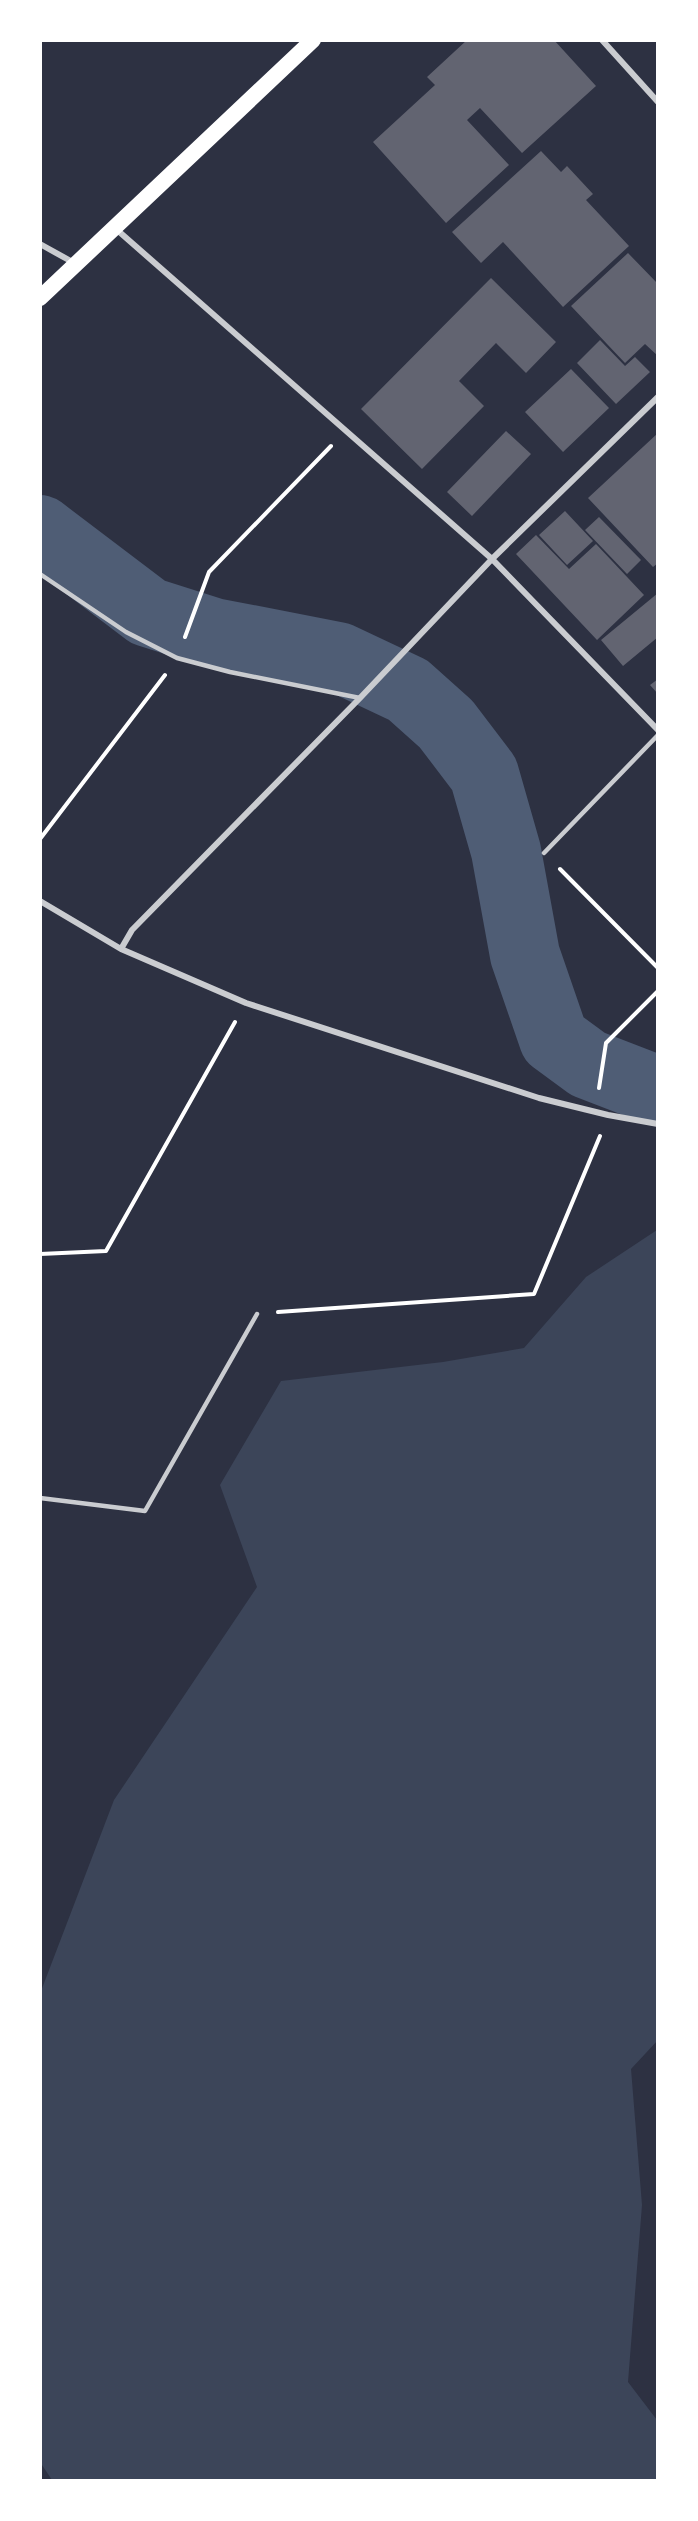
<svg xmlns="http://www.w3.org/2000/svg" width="698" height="2521" font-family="'Asap Condensed',sans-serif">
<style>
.green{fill:#3c4559}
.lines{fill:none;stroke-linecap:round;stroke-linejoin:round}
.river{stroke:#4f5d75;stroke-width:70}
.building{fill:#626471}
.path{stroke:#fff;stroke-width:4}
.service{stroke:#caccd0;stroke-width:4.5}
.minor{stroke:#caccd0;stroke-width:6}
.trunk{stroke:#fff;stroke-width:16}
</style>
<rect width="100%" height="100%" fill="#2d3142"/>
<!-- green -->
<path class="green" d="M657,1230L658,2040L631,2069L642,2205L628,2382L657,2420V2480H52L40,2462L41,1991L114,1800L257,1587L220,1485L281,1381L443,1362L524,1348L586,1277Z"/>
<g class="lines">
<!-- river -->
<path class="river" d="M40,530L148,612L214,633L338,657L408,690L446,724L484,774L506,851L525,955L554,1039L588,1064L658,1091"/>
</g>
<!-- building -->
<path class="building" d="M467,40H554L596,86L522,153L480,108L467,120L509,165L446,223L373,142L435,85L427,77Z
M541,151L561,172L567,166L593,194L586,200L629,246L563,307L503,242L481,263L452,232Z
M628,253L658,284V356L645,344L625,363L571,306Z
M491,278L556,342L526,373L496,343L459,381L484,406L422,469L361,409Z
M600,340L625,366L635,357L650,372L616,404L577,363Z
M571,369L609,408L563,452L525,412Z
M506,431L531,454L472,516L447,492Z
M658,433V563L653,567L588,498Z
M565,511L593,541L567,565L539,535Z
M599,517L641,560L627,574L585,530Z
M536,535L569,569L596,544L644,595L597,640L516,554Z
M658,593V637L623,666L601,640Z
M658,679V694L650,685Z"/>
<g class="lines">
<!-- path -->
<path class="path" d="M185,637L209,572L331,446
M40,839L165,675
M560,869L658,968
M599,1088L606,1043L658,991
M40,1254L106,1251L235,1022
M278,1312L534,1294L600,1136"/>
<!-- service -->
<path class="service" d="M40,574L126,632L177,658L230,672L360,698
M544,853L658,735
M40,1498L145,1511L257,1314"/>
<!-- minor -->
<path class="minor" d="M602,40L658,102
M116,229L492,559L658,730
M40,244L76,264
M40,901L121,949L246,1003L539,1098L608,1115L658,1124
M121,949L132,930L360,698L492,559L658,397"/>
<!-- trunk -->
<path class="trunk" d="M40,298L313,40"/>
</g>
<!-- border -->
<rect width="698" height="2521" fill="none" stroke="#ffffff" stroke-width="84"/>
</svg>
